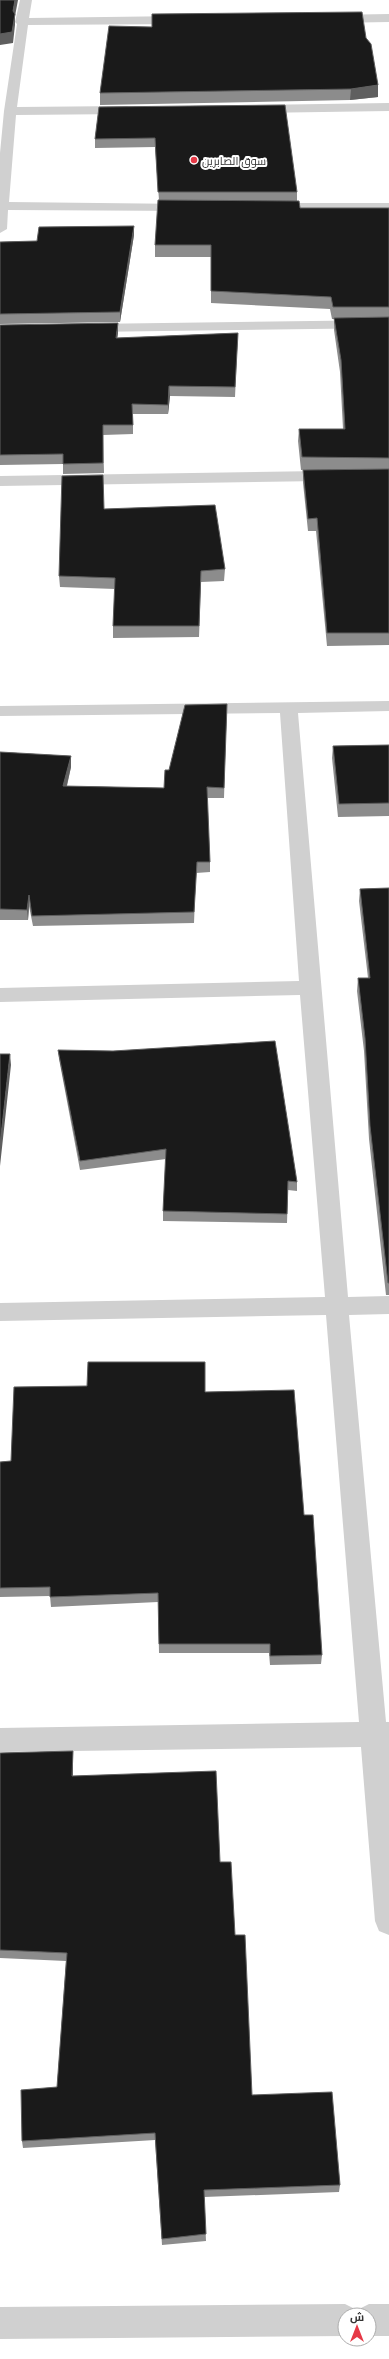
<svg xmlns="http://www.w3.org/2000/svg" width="389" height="2359" font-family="'Open Sans',Cairo,sans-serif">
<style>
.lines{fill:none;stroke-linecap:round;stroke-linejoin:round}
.minor{fill:#d0d0d0;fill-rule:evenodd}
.wall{fill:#8c8c8c}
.shaded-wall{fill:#5f5f5f}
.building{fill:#1a1a1a;stroke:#5f5f5f}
.poi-dot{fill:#e63946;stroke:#fff;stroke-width:1.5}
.labels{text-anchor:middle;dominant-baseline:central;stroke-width:4;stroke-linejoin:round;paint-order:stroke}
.far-poi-label{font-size:11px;fill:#333;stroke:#fff;text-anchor:start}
</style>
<rect width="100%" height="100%" fill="#fff"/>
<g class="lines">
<!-- minor -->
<path class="minor" d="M20,0H32L29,18L182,16L188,20L182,24L28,25L17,107L127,106L133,110L127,114L16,115L9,202L187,204L194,208L192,211L8,210L7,229L0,233V153L4,111L17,24L15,22Z
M389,14V22L332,23L326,19L332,15Z
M389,103V111L256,113L250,109L256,105Z
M269,203H389V211L264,210L262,207Z
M389,320V328L89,332L82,328L89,324Z
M389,470V480L0,486V476Z
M389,701V711L298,713L348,1297L389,1296V1314L349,1315L386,1722H389V1935L379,1931L375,1921L361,1747L0,1752V1728L359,1722L326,1315L0,1321V1303L325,1297L300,995L0,1002V988L299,981L280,713L0,716V706Z
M345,2304L357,2310L369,2304H389V2336H369V2315H345V2336L0,2339V2307Z"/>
</g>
<!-- wall -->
<path class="wall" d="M152,14L366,38L378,85V97L350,100L100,105V93L152,27Z
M99,107L297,192V201L300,208H389V645L327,646L316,531H308L303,483V470H336H301L298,441L299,429H343L340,372L334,330V319H332L330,309L211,303V257H155V245L159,200L155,147L95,148V139Z
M134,235L120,322L0,324V242L37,241Z
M0,325L118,333L117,338L238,333L235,397L170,396L168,414H133V434L103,435L104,473L63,474V464L0,465Z
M104,509L225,569L224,581L201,582L199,637L113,638V626L115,589L60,587L59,576Z
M227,704L224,798H207L210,862V872L196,873L194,923L33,926L29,906L28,920H0V752L71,756V767L67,786L164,788Z
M389,745V816L338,817L332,758L333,746Z
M389,888V1295H386L369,1139L364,1051L357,991L358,978H368L359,901L360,889Z
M58,1050L297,1182V1191L288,1190L287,1223L163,1221V1211L166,1159L80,1170L59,1059Z
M205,1392L304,1515L322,1655L321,1664L270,1665L269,1653H159L158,1602L51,1607L50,1596L0,1597V1462L11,1461Z
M73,1751V1776L220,1862L235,1935L252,2095L340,2185L339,2192L204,2197L206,2241L162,2245L155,2140L23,2148L22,2141L57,2087L66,1961L0,1958V1753Z"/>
<!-- shaded-wall -->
<path class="shaded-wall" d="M15,0H18L15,16V25L13,43L0,45V34L13,11Z
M378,85V97L350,100L351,89Z
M134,226V235L120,322V312Z
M118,323V333L116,347V338Z
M169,386L170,396L168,414V405Z
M71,756V767L64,797L63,786Z
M29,895V906L28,920L27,910Z
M10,1054L11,1065L0,1166V1145Z
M73,1751V1785L72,1776Z"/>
<!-- building -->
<path class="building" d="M0,0H15L13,11L15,14L12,32L0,34Z
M362,12L366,38L371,44L378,85L351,89L100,93L109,26L152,27V14Z
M285,105L297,192H158L155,138L95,139L99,107Z
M158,200L299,201L300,208H389V307H333L331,297L211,291V245H155Z
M134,226L120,312L0,314V242L37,241L39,227Z
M389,317V458L302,457L299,429H345L341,360L334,318Z
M118,323L116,338L238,333L235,387L169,386L168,405L132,404L133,425H103V463L63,464V454L0,455V325Z
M389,469V633H327L317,518L308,519L303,470Z
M103,475L104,509L215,505L225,569L201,571L199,626H113L115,578L59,576L62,476Z
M227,704L224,788L207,787L210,862H197L194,912L32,916L29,895L27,910L0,909V752L71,756L63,786L164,788L165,770H169L185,705Z
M389,745V803L339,804L333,746Z
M389,888V1283H388L370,1126L365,1038L358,978H370L360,889Z
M275,1041L297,1182L288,1181L287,1214L163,1211L166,1149L80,1161L58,1050L113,1051Z
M0,1054H10L0,1145Z
M88,1362H205V1392L294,1390L304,1515H313L322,1655L270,1656V1644H159L158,1593L50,1597V1587L0,1588V1462L11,1461L14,1387L87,1386Z
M73,1751L72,1776L216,1771L220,1862H231L235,1935H245L252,2095L332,2092L340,2185L204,2190L206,2234L162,2239L155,2133L22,2141L21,2090L57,2087L67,1953L0,1950V1753Z"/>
<!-- markers -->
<circle class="poi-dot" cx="194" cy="160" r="4"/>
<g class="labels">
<!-- far-poi labels -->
<g class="far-poi-label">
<text x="202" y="160">سوق الصابرين</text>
</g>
</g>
<!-- north arrow -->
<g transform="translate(357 2327)"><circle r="19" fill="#ffffff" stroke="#adadad"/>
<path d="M0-3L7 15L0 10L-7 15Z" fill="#e63946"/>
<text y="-6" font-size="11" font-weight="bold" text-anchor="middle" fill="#333333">ش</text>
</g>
</svg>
